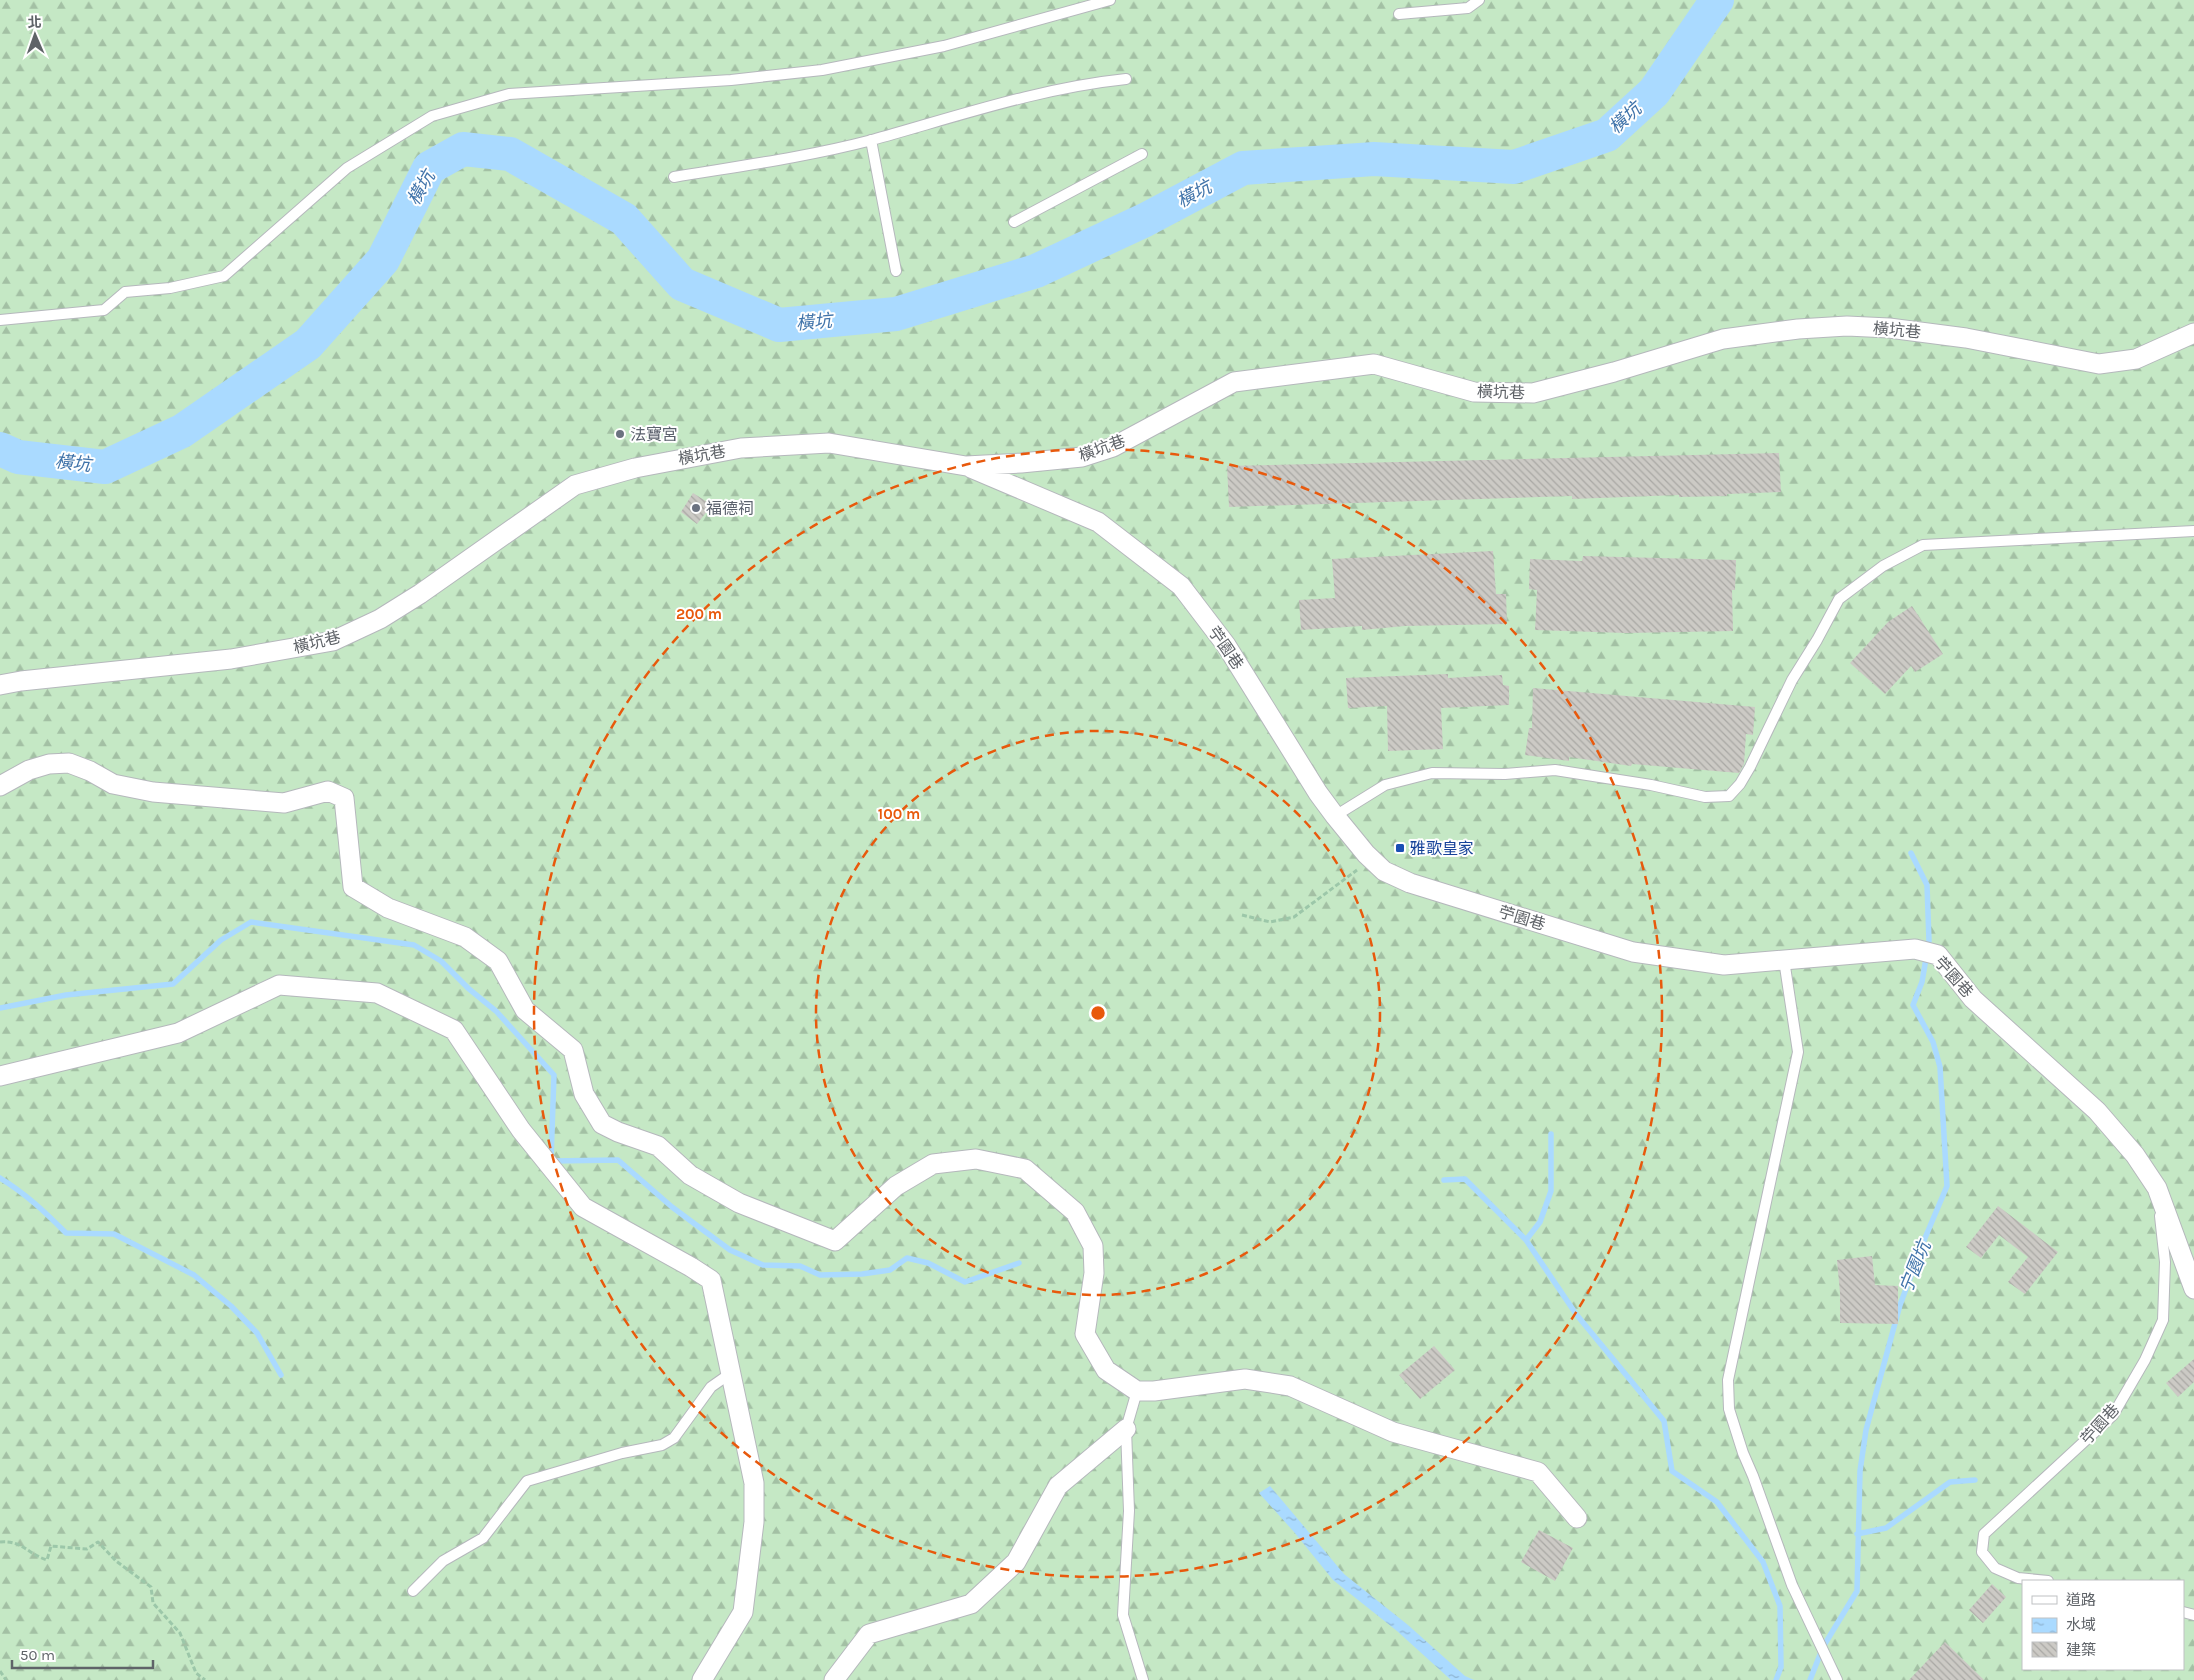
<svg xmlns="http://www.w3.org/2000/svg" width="2194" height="1680" font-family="Karla,'Noto Sans TC',sans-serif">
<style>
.forest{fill:url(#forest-firs);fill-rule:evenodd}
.water{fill:url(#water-ripples)}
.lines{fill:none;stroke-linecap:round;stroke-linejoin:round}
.stream{stroke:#aadaff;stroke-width:5.5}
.river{stroke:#aadaff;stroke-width:34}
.building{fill:url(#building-back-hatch)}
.service-casing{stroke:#b5b8bc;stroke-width:12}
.minor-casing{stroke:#b5b8bc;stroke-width:21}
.path{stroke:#9cc7a9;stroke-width:3;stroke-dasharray:5 2.5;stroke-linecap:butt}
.service{stroke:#fff;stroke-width:10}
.minor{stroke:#fff;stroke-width:19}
.ring{fill:none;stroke:#e8590c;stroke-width:2.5;stroke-dasharray:9 6}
.worship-dot{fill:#6b7280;stroke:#fff;stroke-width:2}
.transit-dot{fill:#1a4fb4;stroke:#fff;stroke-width:2}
.labels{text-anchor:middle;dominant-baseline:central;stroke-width:4;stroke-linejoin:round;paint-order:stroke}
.street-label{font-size:16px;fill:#5f6368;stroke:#fff}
.worship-label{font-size:16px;fill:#5b616d;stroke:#fff;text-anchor:start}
.transit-label{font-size:16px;fill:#164399;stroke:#fff;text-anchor:start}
.water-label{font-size:18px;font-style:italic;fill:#4174aa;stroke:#fff}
.centre{fill:#e8590c;stroke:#fff;stroke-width:2.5}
.ring-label{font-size:15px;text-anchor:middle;font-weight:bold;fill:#e8590c;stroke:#fff;stroke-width:4;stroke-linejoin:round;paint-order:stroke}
</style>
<defs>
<pattern id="forest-firs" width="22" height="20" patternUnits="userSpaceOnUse" patternTransform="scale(1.25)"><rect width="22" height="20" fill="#c5e8c5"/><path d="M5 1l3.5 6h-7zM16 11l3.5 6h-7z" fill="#a3c0a4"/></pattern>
<pattern id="water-ripples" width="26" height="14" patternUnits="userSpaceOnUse" patternTransform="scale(1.25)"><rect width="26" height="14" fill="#aadaff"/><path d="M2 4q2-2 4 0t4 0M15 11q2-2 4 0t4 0" fill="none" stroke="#8eb4d2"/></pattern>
<pattern id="building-back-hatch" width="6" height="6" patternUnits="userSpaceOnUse" patternTransform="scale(1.25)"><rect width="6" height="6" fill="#cccac5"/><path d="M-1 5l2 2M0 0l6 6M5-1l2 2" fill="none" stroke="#a9a8a4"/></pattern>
</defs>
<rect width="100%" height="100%" fill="#f1efe8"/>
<!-- forest -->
<path class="forest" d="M0,0H2194V1680H0ZM2023,1581H2183V1669H2023Z"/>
<!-- water -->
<path class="water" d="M1270,1486L1344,1574L1408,1625L1465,1676L1474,1680H1451L1397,1631L1333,1580L1294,1532L1259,1493Z"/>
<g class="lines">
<!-- stream -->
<path class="stream" d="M0,1008L66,995L173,984L221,940L251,922L414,945L441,961L468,988L496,1011L554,1075L551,1161L618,1160L672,1207L730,1250L763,1265L800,1266L820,1275L862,1274L890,1270L907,1258L928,1263L965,1282L1019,1263
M0,1178C25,1193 45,1212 66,1233L114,1234L194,1275L231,1306L257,1333L281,1375
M1444,1180L1465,1179L1526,1240L1576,1314L1664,1421L1672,1471L1717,1502L1763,1562L1780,1606L1781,1667L1776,1680
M1526,1240L1540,1222L1551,1191V1134
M1857,1534L1886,1528L1950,1482L1975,1480
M1810,1680L1823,1647L1857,1591L1860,1471L1866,1430L1900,1305L1925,1238L1947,1186L1940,1067L1933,1042L1913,1005L1922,982L1929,941L1927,885L1911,853"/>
<!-- river -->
<path class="river" d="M0,449L18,457L105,467L182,431L308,344L383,260L429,168L463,149L510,154L624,219L682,284L779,325L896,314L1036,271L1145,220L1243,168L1374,159L1514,167L1607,135L1654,92L1717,0"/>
</g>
<!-- building -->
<path class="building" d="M1779,453L1781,492L1727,494V496L1679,497V495L1572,499V496L1229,507L1227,466Z
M693,493L712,505L697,524L681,512Z
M1493,551L1496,594H1506L1507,624L1405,626L1362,630V626L1301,630L1299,600L1335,598L1332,559Z
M1583,556L1736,560L1735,590H1732L1733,631L1626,633L1535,630L1537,590L1529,589L1530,559L1582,561Z
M1912,606L1943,654L1915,672L1911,666L1885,694L1850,663L1888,622Z
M1448,674V678L1502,675L1503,685L1509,686V705L1441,708L1443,749L1388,751L1387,706L1348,708L1346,678Z
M1533,688L1755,707L1753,735L1746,734L1744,764L1739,773L1632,764L1631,766L1569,757V761L1525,755L1529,728H1532Z
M1998,1206L2058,1252L2025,1294L2008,1282L2028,1257L1999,1235L1981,1258L1966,1247Z
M1872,1256L1875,1285L1898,1286V1324L1840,1323V1293L1837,1260Z
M1434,1346L1455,1370L1420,1399L1399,1375Z
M2194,1359V1382L2178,1397L2166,1383Z
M1539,1530L1573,1548L1555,1581L1521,1562Z
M1992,1584L2006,1597L1983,1623L1969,1610Z
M1945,1642L1984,1680H1909Z"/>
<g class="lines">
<!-- service casing -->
<g class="service-casing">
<path id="service" d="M1399,14L1468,8L1479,0
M871,140L896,271
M674,177C740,166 807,157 872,140C955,117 1039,88 1126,79
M1014,222L1142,154
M0,320L104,310L125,292L170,288L224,276L347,168L432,116L509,94L731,80L822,70L944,46L1110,0
M1335,816L1385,785L1432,773L1505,774L1555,770L1651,785L1705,797L1729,796L1740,784L1750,767L1792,680L1817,640L1839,599L1883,566L1923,545L2194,531
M1784,960L1798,1052L1728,1380L1729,1409L1743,1453L1753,1476L1792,1585L1837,1680
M1137,1391L1126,1429L1129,1511L1123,1615L1143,1680
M2048,1581L2018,1578L1995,1568L1982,1552L1984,1534L2113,1415L2145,1360L2163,1320L2165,1262L2160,1216
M413,1591L443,1561L483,1538L527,1481L622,1453L662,1445L674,1438L711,1387L731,1373
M2183,1612L2194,1615"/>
</g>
<!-- minor casing -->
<g class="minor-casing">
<path id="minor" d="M971,468L1098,522L1181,586L1226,645L1318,793L1335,816L1366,854L1384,871L1410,883L1633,952L1724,965L1915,949L1938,955L1973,999L2097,1111L2135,1155L2157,1188L2194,1289
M0,685L21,681L231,659L333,641L380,619L420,594L575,485L635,468L741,448L829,443L966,466L1021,463L1082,457L1113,447L1234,382L1374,364L1474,392L1533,393L1614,372L1723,339L1798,329L1847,326L1889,328L1966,338L2099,364L2136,359L2194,333
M0,786L29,770L49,764L69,763L90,771L113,784L153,792L284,803L328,791L344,798L353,887L388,908L465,937L498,961L525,1010L573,1050L584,1094L602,1124L618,1132L658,1146L690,1175L739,1203L835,1241L896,1186L933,1164L976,1159L1025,1169L1075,1212L1093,1246L1094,1273L1085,1334L1106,1370L1137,1391H1154L1245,1379L1290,1386L1393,1432L1538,1472L1577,1518
M0,1076L178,1033L279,985L377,993L454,1030L521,1130L583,1207L691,1267L711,1280L754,1483V1522L743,1612L702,1680
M834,1680L869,1634L971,1604L1016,1562L1058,1486L1126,1429"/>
</g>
<!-- path -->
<path class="path" d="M1242,915L1270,922L1294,917L1357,870
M0,1542C22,1540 28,1554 47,1560L51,1546L87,1549L98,1542L116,1561L151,1587L153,1603L180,1633L196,1673L205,1680
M0,1671L6,1680"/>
<!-- service -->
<use href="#service" class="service"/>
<!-- minor -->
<use href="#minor" class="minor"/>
</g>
<!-- distance rings -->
<g class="ring">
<circle cx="1098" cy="1013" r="282"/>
<circle cx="1098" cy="1013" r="564"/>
</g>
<!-- markers -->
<g class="worship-dot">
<circle cx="620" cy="434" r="5"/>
<circle cx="696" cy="508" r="5"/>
</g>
<rect class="transit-dot" x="1395" y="843" width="10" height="10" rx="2.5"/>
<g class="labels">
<!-- street labels -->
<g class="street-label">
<text transform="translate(1897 330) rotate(5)">橫坑巷</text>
<text transform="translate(1501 392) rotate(2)">橫坑巷</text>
<text transform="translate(1102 448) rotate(-20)">橫坑巷</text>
<text transform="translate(702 455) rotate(-10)">橫坑巷</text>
<text transform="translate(317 642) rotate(-14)">橫坑巷</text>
<text transform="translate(1226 648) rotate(55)">苧園巷</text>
<text transform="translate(1522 918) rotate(17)">苧園巷</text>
<text transform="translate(1954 977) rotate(48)">苧園巷</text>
<text transform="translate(2100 1424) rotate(-48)">苧園巷</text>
</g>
<!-- worship labels -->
<g class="worship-label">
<text x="630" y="434">法寶宮</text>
<text x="706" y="508">福德祠</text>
</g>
<!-- transit labels -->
<g class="transit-label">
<text x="1410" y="848">雅歌皇家</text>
</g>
<!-- water labels -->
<g class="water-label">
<text transform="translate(1625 118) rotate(-42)">橫坑</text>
<text transform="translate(421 188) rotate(-60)">橫坑</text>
<text transform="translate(1194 194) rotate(-28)">橫坑</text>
<text transform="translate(814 322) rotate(-5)">橫坑</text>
<text transform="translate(73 463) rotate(6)">橫坑</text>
<text transform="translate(1915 1267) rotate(-68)">宁園坑</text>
</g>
</g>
<circle cx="1098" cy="1013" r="8" class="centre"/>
<g class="ring-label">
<text x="699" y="619">200 m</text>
<text x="899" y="819">100 m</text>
</g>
<!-- legend -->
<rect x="2022" y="1580" width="162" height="90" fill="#ffffff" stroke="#bfc1c3"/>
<rect x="2032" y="1596" width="25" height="8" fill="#ffffff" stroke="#bfc1c3"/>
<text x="2066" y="1605" font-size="15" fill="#5f6368">道路</text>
<rect x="2032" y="1618" width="25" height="15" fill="url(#water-ripples)" stroke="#bfc1c3"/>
<text x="2066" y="1630" font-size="15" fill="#5f6368">水域</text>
<rect x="2032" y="1642" width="25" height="15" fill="url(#building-back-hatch)" stroke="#bfc1c3"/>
<text x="2066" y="1655" font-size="15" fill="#5f6368">建築</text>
<!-- north arrow -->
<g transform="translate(35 35) rotate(358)" stroke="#ffffff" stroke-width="4" paint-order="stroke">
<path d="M0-4L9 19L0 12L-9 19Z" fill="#5f6368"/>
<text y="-8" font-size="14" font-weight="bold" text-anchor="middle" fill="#5f6368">北</text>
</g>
<!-- scale -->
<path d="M12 1660v8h141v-8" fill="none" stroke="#5f6368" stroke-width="2.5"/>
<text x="20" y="1660" font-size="15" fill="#5f6368" stroke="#ffffff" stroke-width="4" paint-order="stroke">50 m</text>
</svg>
